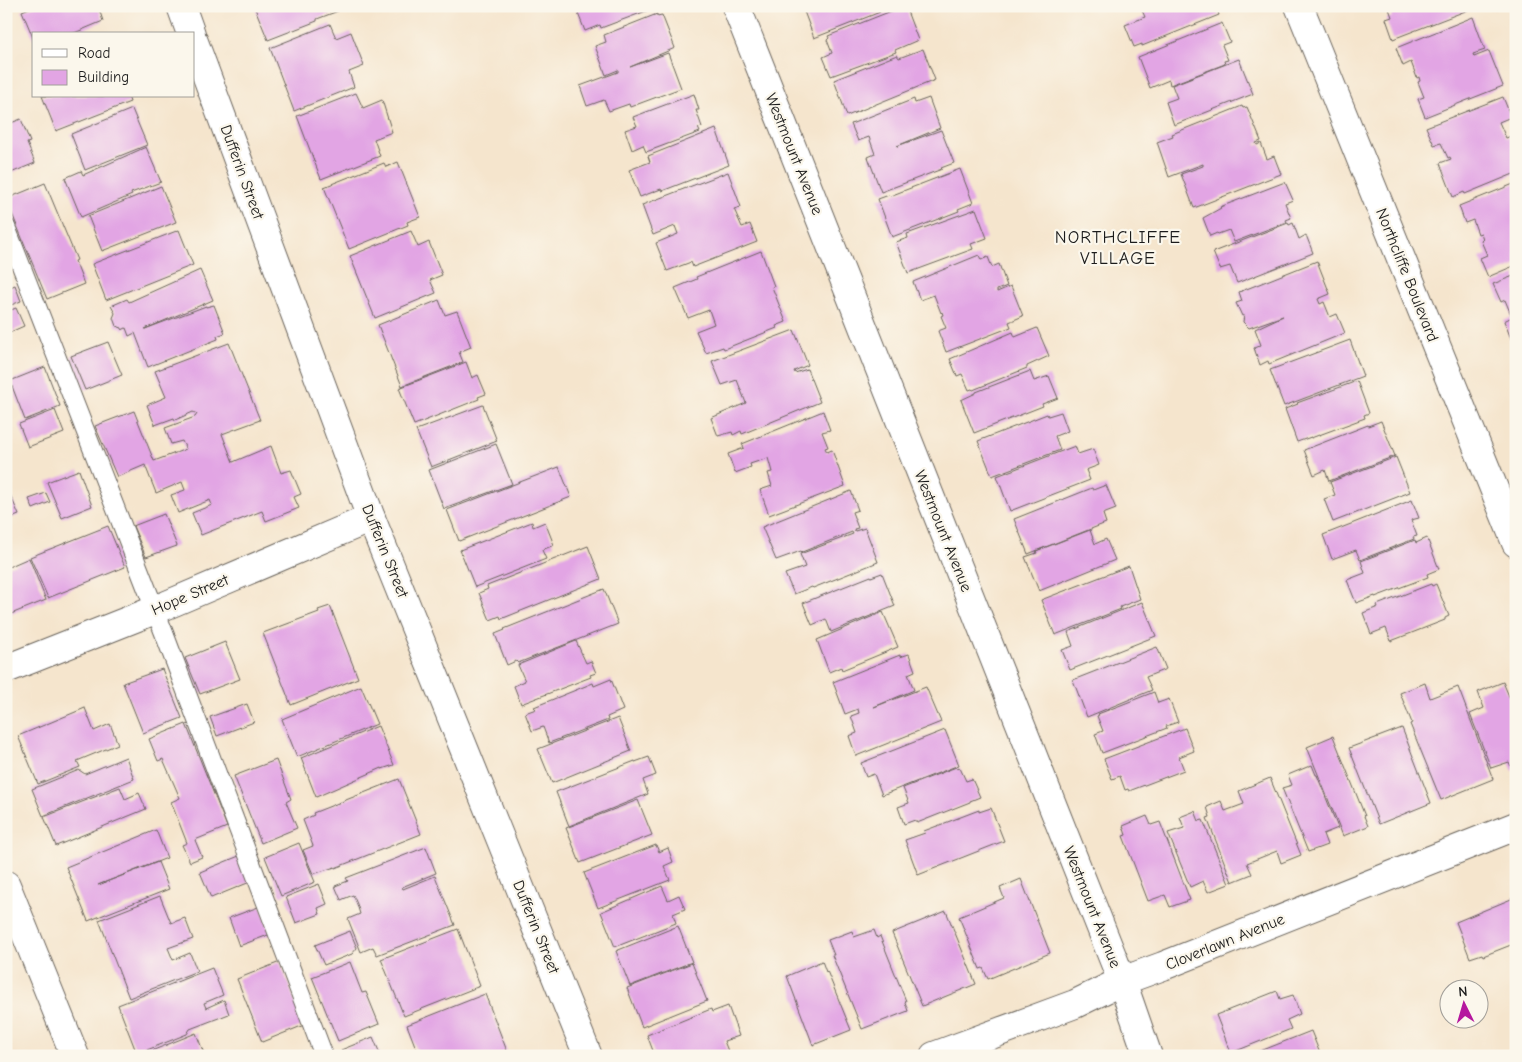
<svg xmlns="http://www.w3.org/2000/svg" width="1522" height="1062" font-family="'Comic Neue',sans-serif">
<style>
.building{fill:#e2a5e4}
.lines{fill:none;stroke-linecap:round;stroke-linejoin:round}
.service-casing{stroke:#68625a;stroke-width:20}
.minor-casing{stroke:#68625a;stroke-width:30}
.secondary-casing{stroke:#68625a;stroke-width:30}
.service{stroke:#fff;stroke-width:18}
.minor{stroke:#fff;stroke-width:28}
.secondary{stroke:#fff;stroke-width:28}
.labels{text-anchor:middle;dominant-baseline:central;stroke-width:4.5;stroke-linejoin:round;paint-order:stroke}
.street-label{font-size:16px;fill:#1c1c1c;stroke:#fbf7ec}
.neighbourhood-label{font-size:18px;letter-spacing:1px;fill:#1c1c1c;stroke:#fbf7ec}
</style>
<rect width="100%" height="100%" fill="#fbf7ec"/>
<filter id="ink" filterUnits="userSpaceOnUse"><feTurbulence type="fractalNoise" baseFrequency=".02" numOctaves="2"/><feDisplacementMap in="SourceGraphic" scale="10" xChannelSelector="R" yChannelSelector="G"/><feConvolveMatrix kernelMatrix="1 2 1 2 8 2 1 2 1" color-interpolation-filters="sRGB"/></filter>
<filter id="wash" filterUnits="userSpaceOnUse"><feTurbulence type="fractalNoise" baseFrequency=".0096" numOctaves="4" result="noise"/><feDisplacementMap in="SourceGraphic" scale="20" xChannelSelector="R" yChannelSelector="G"/><feGaussianBlur stdDeviation="1.12" result="paint"/><feColorMatrix in="noise" values="0 0 0 0 0 0 0 0 0 0 0 0 0 0 0 0 0 1.4 0 .05"/><feComposite in="paint" operator="in"/></filter>
<g filter="url(#wash)">
<rect width="100%" height="100%" fill="#f5e5cd"/>
<g id="blocks">
<!-- building -->
<path class="building" d="M34,6H98L103,21L72,34H34V40L22,11Z
M254,6H336L338,11L317,19V21L268,40Z
M575,6H654V8L601,28L600,25L585,31Z
M802,6H892L880,11V12L814,38Z
M904,6H905L918,40L895,50L896,52L831,76L823,57L832,53L827,40L829,38L828,36Z
M1140,6H1216L1219,15L1142,46V44L1134,47L1125,25L1145,17Z
M1388,6H1467L1468,10L1393,39L1386,19L1392,17Z
M657,14V16L662,15L675,48L630,67L668,53L681,88L630,107L629,104L609,111L604,100L587,106L580,86L618,72V70L606,75L595,46L606,42L604,35Z
M1473,17L1485,50L1473,54L1474,57L1489,51L1503,86L1425,117L1418,99L1424,97L1418,82L1420,81L1419,77L1417,78L1411,62L1403,66L1396,48Z
M1222,23L1230,42L1222,45L1228,60L1224,61L1225,64L1170,85L1169,80L1150,88L1138,57Z
M330,24L336,38L351,32L364,66L349,72L354,87L294,111L270,48Z
M923,49L935,80L847,116L834,80L897,55L899,58Z
M1239,59L1253,94L1174,125L1166,102L1177,98L1172,85Z
M356,93L363,108L382,100L392,132L374,139L380,156L321,179L297,116Z
M694,94L699,110H696L702,127L698,128L700,132L646,152L643,145L632,150L625,130L637,126L633,117Z
M42,96H128L130,102L56,131Z
M1503,97L1511,117L1499,122L1506,138L1516,134V173L1465,194L1464,192L1453,197L1440,163L1451,159L1450,157L1448,158L1441,143L1434,145L1426,127Z
M929,98L940,128L897,146L941,130L954,163L941,168L942,169L881,192L868,157L875,154L869,137L858,141L851,124L914,99L915,103Z
M1242,106L1243,108L1247,107L1261,141L1256,143L1257,145L1261,143L1267,159L1274,156L1281,174L1194,208L1181,174L1203,166V164L1169,177L1157,142L1173,136L1172,134Z
M132,109L147,145L85,170L71,134Z
M21,119L30,142L27,143L35,163L6,175V125Z
M716,129L729,165L662,191L661,189L640,197L629,170L650,162L648,156Z
M146,147L161,182L131,193L132,195L81,217L65,178L81,171L83,175Z
M398,162L420,217L407,222L408,225L349,249L324,187L384,163L386,167Z
M960,169L973,203L958,209L959,211L892,237L878,199L889,195L890,196Z
M728,172L741,207L734,209L742,227L750,224L757,242L693,267L691,262L667,271L656,243L678,234L675,226L653,235L642,205Z
M1285,182L1293,200L1285,203L1291,218L1286,220L1287,222L1234,242L1229,230L1218,234L1217,233L1210,236L1203,218L1221,208L1220,207Z
M45,183L77,260L75,261L84,284L47,299L6,199Z
M1516,183V265L1488,277L1480,258L1487,255L1481,241L1483,239L1481,233L1478,234L1473,220L1465,223L1459,206Z
M161,186L176,222L102,251L88,216Z
M976,209L987,238L971,244L973,249L908,273L896,242L908,238L907,234Z
M1288,223L1289,225L1293,223L1299,239L1306,235L1313,253L1237,283L1230,266L1220,269L1213,252Z
M179,230L193,265L106,300L92,264Z
M411,231L418,247L429,242L442,275L430,280L436,293L375,318L350,256Z
M761,251L774,286L772,287L786,322L776,326L777,328L724,349L723,347L706,353L696,331L714,324L709,310L688,318L675,288L697,279L696,277Z
M979,255L981,260L988,257L992,267L999,264L1007,286L997,290V292L1011,286L1023,316L1009,322L1011,327L946,352L938,331L946,328L941,316L943,315L942,312L941,313L934,295L920,300L913,282Z
M1317,261L1330,294L1318,299L1320,304L1324,302L1330,317L1337,314L1345,333L1269,364L1268,361L1260,365L1254,348L1261,345L1255,329L1283,316L1249,328L1243,322L1244,315L1242,316L1236,303L1242,301L1239,292Z
M200,270L213,300L145,329L206,306V307L214,305L225,333L217,336L218,339L148,367L135,333L129,336L126,328L122,330V328L116,326L113,318L115,313L111,306L127,299L129,302Z
M1516,275V351L1504,321L1512,317L1505,300L1501,302L1493,284Z
M15,285L21,301L6,307V289Z
M439,300L445,315L457,311L471,347L459,352L463,362L402,386L378,325Z
M16,308L24,326L6,334V312Z
M1037,328L1049,356L1027,366V368L973,390L972,389L969,390L962,374L957,376L950,359L1013,332L1015,337Z
M794,330L808,365L794,371L795,373L807,369L820,402L742,434L741,431L733,435L732,432L718,436L711,418L746,403L737,380L722,385L712,361Z
M1350,340L1363,376L1284,406L1270,370Z
M108,342L122,375L85,390L71,356Z
M229,343L260,420L222,434L233,462L271,446L281,473L291,470L301,494L294,497L299,508L266,521L262,511L201,535L192,513L212,505L210,500L178,513L171,495L185,490L182,482L156,493L145,465L117,477L95,426L134,411L154,461L186,449L182,441L171,444L165,428L195,417L197,414L193,412L175,420L174,418L155,425L147,405L166,397L155,371Z
M466,362L472,378L478,375L486,394L478,397L479,399L414,425L399,388Z
M45,367L60,406L25,420L10,381Z
M1030,371L1034,381L1049,376L1058,398L1042,404L1043,406L974,433L961,400L976,393V392Z
M1357,381L1369,413L1364,415L1365,418L1311,438V437L1297,442L1285,409L1298,404L1297,403Z
M483,405L497,441L431,467L416,430Z
M55,410L64,433L28,447L19,424Z
M823,411L830,430L822,432L828,447L825,448L827,452L832,450L845,486L769,515L760,490L772,486L768,473L772,472L768,458L750,464L751,467L735,473L728,454L744,448L742,444Z
M1061,412L1068,431L1055,436L1060,450L992,476L978,441L1047,414L1048,416Z
M1381,421L1395,456L1329,481L1325,470L1314,475L1304,450L1368,425V426Z
M496,444L512,484L444,509L429,470Z
M1075,446L1078,454L1093,449L1099,465L1086,470L1090,480L1010,511L997,476Z
M1396,457L1410,492L1333,522L1324,499L1335,495L1330,482Z
M559,467L571,497L459,541L447,510Z
M79,470L92,506L62,518L47,482Z
M6,485L19,515L6,520Z
M1106,485L1116,509L1103,514L1106,523L1028,554L1014,519L1092,488L1093,490Z
M851,491L858,510L852,512L858,528L854,529L855,531L865,528L878,562L813,588L812,587L794,594L785,574L805,567L800,554L853,534L852,532L802,552L801,551L776,560L762,527Z
M46,493L50,502L33,509L29,499Z
M1412,500L1419,518L1411,520L1417,536L1413,537L1414,539L1360,560L1356,550L1332,559L1323,535Z
M164,514L177,546L146,557L133,526Z
M532,522L533,527L545,522L554,545L542,550L546,559L475,587L460,550Z
M108,526L125,567L48,598L30,557Z
M1090,530L1095,544L1106,539L1115,560L1039,591L1025,557L1037,553L1036,551Z
M1427,538L1439,569L1427,574L1428,577L1375,597V596L1356,603L1347,580L1365,573L1361,561L1415,540L1416,543Z
M588,546L601,579L501,619L500,616L490,620L479,593L488,589L487,586Z
M29,558L46,600L6,616V568Z
M1129,566L1140,599L1120,607L1121,609L1055,635L1041,600Z
M882,573L895,606L831,632L826,619L812,625L803,603L871,576V577Z
M1431,584L1432,586L1436,584L1449,616L1445,618V620L1391,641L1386,628L1371,634L1363,613L1378,607L1377,605Z
M604,589L618,624L518,663L516,661L507,665L495,634L505,630L504,629Z
M1142,602L1156,636L1070,670L1062,650L1073,646L1068,632Z
M330,606L358,678L291,705L263,633L319,612L318,610Z
M883,612L898,647L842,670L841,667L829,672L817,640Z
M576,641L586,663L591,661L596,673L590,675L591,677L521,704L514,686L525,681L518,665Z
M225,642L240,679L200,694L185,658Z
M1157,647L1166,669L1146,677L1152,690L1087,717L1073,680Z
M909,654L915,671L908,674L914,690L874,707L926,687L941,722L856,756L849,736L857,733L851,716L859,713L858,709L845,714L833,682L900,655V657Z
M162,669L182,718L143,733L123,683Z
M611,679L623,710L607,717L608,720L549,743L543,727L532,731L525,713L536,709L534,707L593,683L594,686Z
M1503,682L1516,713V770L1513,771L1509,762L1491,768L1470,714L1484,708L1478,692Z
M1425,683L1430,698L1458,687L1493,779L1441,800L1410,724L1412,723L1400,693Z
M361,686L377,724L297,757L282,719Z
M1154,692L1158,703L1169,699L1178,722L1166,726L1167,728L1102,753L1095,734L1103,731L1097,716L1099,715L1098,714Z
M247,704L254,722L217,736L210,717Z
M85,708L94,731L110,724L118,744L77,761L80,767L38,784L18,736Z
M618,718L631,751L552,783L538,749Z
M186,724L227,827L195,840L202,857L190,862L182,845L187,843L171,802L180,798L163,759L158,761L149,739Z
M378,726L394,765L382,769V768L316,797L301,758Z
M1185,728L1194,751L1179,757L1184,770L1129,791L1128,789L1125,790L1120,776L1112,779L1104,759Z
M1402,728L1431,803L1379,824L1349,748Z
M945,730L959,765L882,795L874,774L866,777L861,763Z
M1333,736L1365,816H1364L1368,826L1343,836L1307,747Z
M126,757L134,779L43,816L32,789L79,770L85,774Z
M649,757L656,775L643,780L648,794L569,826L556,792L635,761V762Z
M276,760L291,799L286,802L297,828L261,843L234,776Z
M1312,765L1316,775H1317L1338,828L1323,834L1327,845L1308,852L1282,788L1292,785L1288,775Z
M956,767L957,769L960,768L966,781L972,779L980,797L970,801V802L917,823L915,820L904,824L898,807L909,803L903,788Z
M1270,778L1301,855L1281,863L1277,851L1247,863L1252,874L1232,882L1207,818L1210,817L1207,807L1221,801L1225,811L1244,804L1239,791Z
M399,779L421,834L335,868V867L313,874L303,850L313,846L303,820L314,815L313,813Z
M120,787L125,799L139,793L146,809L56,846L44,817Z
M638,800L652,835L580,863L566,828Z
M991,808L1004,841L918,875L905,840L925,833L924,831L979,810V812Z
M1195,811L1199,821L1203,820L1229,884L1208,892L1203,881L1190,887L1168,833L1184,828L1180,817Z
M1147,816L1151,825L1160,822L1190,900L1170,907L1165,895L1148,901L1123,836L1126,835L1123,826Z
M156,830L167,858L98,885L158,862L169,889L88,921L66,867Z
M299,843L315,882L281,896L265,857Z
M656,845L659,852L668,848L673,862L664,866L670,880L598,908L584,873Z
M426,847L436,873L402,887L403,889L435,876L455,925L377,955L373,947L361,952L348,919L360,914L357,904L353,895L341,900L335,886L348,881L346,878Z
M239,856L250,882L211,898L200,872Z
M1021,879L1050,953L988,979L983,968L980,969L959,917L1004,898L1000,888Z
M319,884L327,904L318,908L320,914L296,923L286,897Z
M662,886L668,900L679,895L685,909L673,914L676,923L615,947L601,912Z
M160,896L171,923L185,918L193,939L168,948L173,960L190,953L197,971L129,998L99,920Z
M1516,897V943L1483,956L1482,954L1470,958L1456,922Z
M261,906L271,934L239,946L229,918Z
M946,911L976,984L922,1006L892,933Z
M678,926L692,962L630,986L616,951Z
M458,929L480,986L404,1016L381,959Z
M874,930L877,938L880,936L906,1001L905,1002L908,1011L862,1029L832,955H834L828,940L852,931L854,937Z
M350,931L357,948L352,954L324,965L315,945Z
M822,961L826,972L827,971L851,1030L813,1045L787,976Z
M280,962L304,1025L262,1042L237,979Z
M350,962L362,993L366,992L379,1024L338,1041L312,977Z
M692,963L707,1001L642,1027L627,988Z
M212,968L223,995L204,1003L206,1008L224,1000L229,1014L190,1029L187,1034L137,1054L118,1005Z
M1277,991L1280,999L1293,995L1300,1014L1287,1020L1291,1029L1231,1053L1216,1015Z
M485,994L507,1051L495,1056H419L407,1025Z
M728,1006L739,1036L724,1041L730,1056H655L647,1035L711,1009L712,1012Z
M1311,1031L1321,1056H1248Z
M196,1033L205,1056H139Z
M373,1037L381,1056H343L341,1050Z"/>
</g>
</g>
<g filter="url(#ink)">
<use href="#blocks" fill-opacity="0" stroke="#68625a" stroke-width="1"/>
<g class="lines">
<!-- service casing -->
<g class="service-casing">
<path id="service" d="M6,227L164,633L324,1056"/>
</g>
<!-- minor casing -->
<g class="minor-casing">
<path id="minor" d="M736,6L1122,981L1148,1056
M1299,6L1516,543
M6,669L155,610L371,518
M6,885L75,1056
M934,1056L1075,1004L1122,981L1163,966L1516,826"/>
</g>
<!-- secondary casing -->
<g class="secondary-casing">
<path id="secondary" d="M181,6L191,34
M194,42L371,518L588,1056"/>
</g>
<!-- service -->
<use href="#service" class="service"/>
<!-- minor -->
<use href="#minor" class="minor"/>
<!-- secondary -->
<use href="#secondary" class="secondary"/>
</g>
</g>
<g class="labels">
<!-- street labels -->
<g class="street-label">
<text transform="translate(794 154) rotate(68)">Westmount Avenue</text>
<text transform="translate(242 172) rotate(70)">Dufferin Street</text>
<text transform="translate(1407 275) rotate(68)">Northcliffe Boulevard</text>
<text transform="translate(943 531) rotate(68)">Westmount Avenue</text>
<text transform="translate(385 551) rotate(68)">Dufferin Street</text>
<text transform="translate(190 595) rotate(-23)">Hope Street</text>
<text transform="translate(1092 907) rotate(68)">Westmount Avenue</text>
<text transform="translate(536 927) rotate(68)">Dufferin Street</text>
<text transform="translate(1225 942) rotate(-22)">Cloverlawn Avenue</text>
</g>
<!-- neighbourhood labels -->
<g class="neighbourhood-label">
<text x="1118" y="237">NORTHCLIFFE<tspan x="1118" dy="21">VILLAGE</tspan></text>
</g>
</g>
<!-- margin -->
<rect width="1522" height="1062" fill="none" stroke="#fbf7ec" stroke-width="25"/>
<!-- legend -->
<rect x="32" y="32" width="162" height="65" fill="#fbf7ec" stroke="#a29f99"/>
<rect x="42" y="49" width="25" height="8" fill="#ffffff" stroke="#a29f99"/>
<text x="78" y="58" font-size="15" fill="#1c1c1c">Road</text>
<rect x="42" y="70" width="25" height="15" fill="#e2a5e4" stroke="#a29f99"/>
<text x="78" y="82" font-size="15" fill="#1c1c1c">Building</text>
<!-- north arrow -->
<g transform="translate(1464 1004) rotate(355)"><circle r="24" fill="#fbf7ec" stroke="#a29f99"/>
<path d="M0-4L9 19L0 12L-9 19Z" fill="#b5179e"/>
<text y="-8" font-size="14" font-weight="bold" text-anchor="middle" fill="#1c1c1c">N</text>
</g>
</svg>
